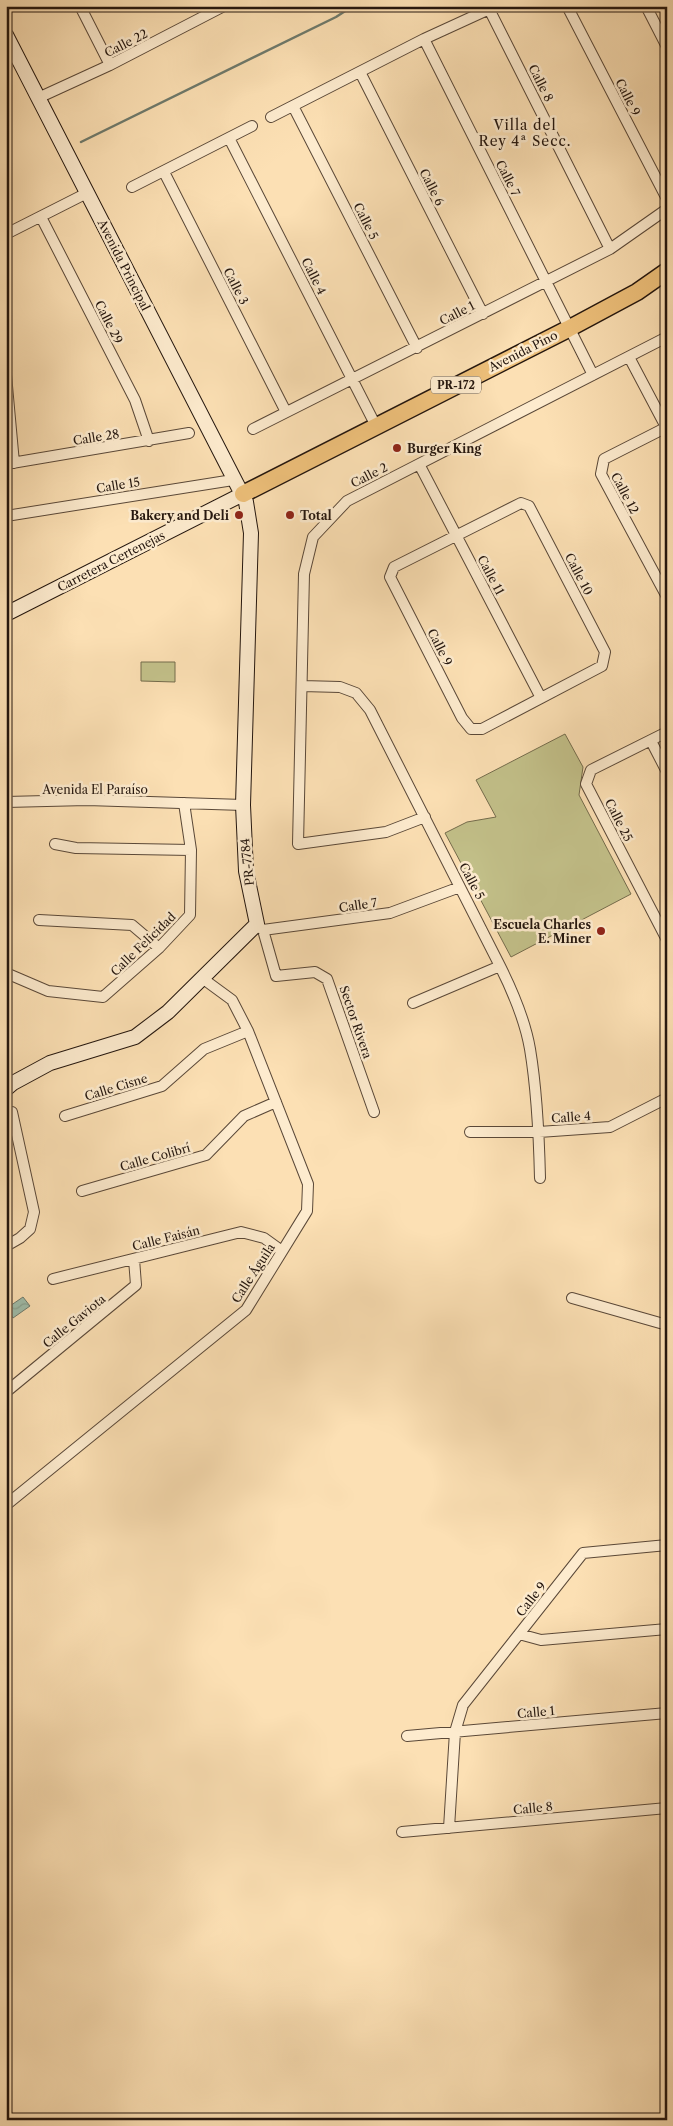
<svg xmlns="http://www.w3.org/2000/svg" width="673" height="2126" font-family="'Libre Caslon Text',serif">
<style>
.green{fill:#c3c18a;stroke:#746c4c}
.water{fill:url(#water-waves);stroke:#6e7a6c}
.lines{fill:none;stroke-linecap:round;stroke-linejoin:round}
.stream{stroke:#6e7a6c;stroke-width:2.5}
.street-casing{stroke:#5a4838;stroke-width:12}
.secondary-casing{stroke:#24160e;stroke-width:16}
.primary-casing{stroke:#24160e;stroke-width:19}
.street{stroke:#fdebce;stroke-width:10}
.secondary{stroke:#fdebce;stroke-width:14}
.primary{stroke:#eec07a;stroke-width:16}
.poi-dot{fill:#8f2418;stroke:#fdebce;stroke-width:2}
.labels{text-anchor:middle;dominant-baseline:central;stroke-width:5;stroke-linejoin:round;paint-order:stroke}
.shield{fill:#fdebce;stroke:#655648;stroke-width:1}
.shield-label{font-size:11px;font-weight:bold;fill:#24160e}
.street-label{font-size:12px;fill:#24160e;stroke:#fdebce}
.poi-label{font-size:12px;font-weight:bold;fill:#24160e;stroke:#fdebce;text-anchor:start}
.neighbourhood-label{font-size:14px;letter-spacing:1px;fill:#24160e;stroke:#fdebce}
</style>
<defs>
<pattern id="water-waves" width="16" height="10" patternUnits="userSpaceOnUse" patternTransform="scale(1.25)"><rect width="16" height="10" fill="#9fbdaa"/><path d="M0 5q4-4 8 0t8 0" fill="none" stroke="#89a291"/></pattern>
</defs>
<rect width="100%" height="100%" fill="#fce0b4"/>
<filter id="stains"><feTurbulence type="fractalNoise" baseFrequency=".004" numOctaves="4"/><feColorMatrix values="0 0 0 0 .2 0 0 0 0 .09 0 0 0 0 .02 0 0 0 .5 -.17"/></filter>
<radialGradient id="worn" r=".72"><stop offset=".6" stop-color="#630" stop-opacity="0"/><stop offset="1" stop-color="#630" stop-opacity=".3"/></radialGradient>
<!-- green -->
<path class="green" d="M141,662H175V682L141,681Z
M565,734L583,767L579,795L631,894L511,957L445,833L467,822L496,817L476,780Z"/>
<!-- water -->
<path class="water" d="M23,1297L30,1306L13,1318L7,1308Z"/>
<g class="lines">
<!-- stream -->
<path class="stream" d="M81,142L336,17L353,6"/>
<!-- street casing -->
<g class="street-casing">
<path id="street" d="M80,6L110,65
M567,6L667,199
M646,6L667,47
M489,9L610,249
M424,39L593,375
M360,72L483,314
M38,98L110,65L224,6
M293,106L417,348
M271,117L424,39L496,6
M229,138L376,426
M164,172L286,412
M132,187L252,126
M41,217L135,400L149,441
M6,234L87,193
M629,357L667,429
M6,375L14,463
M667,427L604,459L601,474L667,597
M253,429L610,249L667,209
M6,464L189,433
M419,464L541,698
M521,503L529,506L605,652L602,666L482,729H471L462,718L390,577L394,567Z
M6,516L233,480
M302,686L340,687L356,693L370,710L500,966C513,992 525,1020 530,1049C537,1091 539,1135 540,1178
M667,732L591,770L586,784L667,940
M651,741L667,772
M6,802L87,800L243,805
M425,817L386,832L298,844L304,574L313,537L347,501L667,337
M55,844L76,848L191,850
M39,920L132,925L159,948
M258,926L263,930L390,913L460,887
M263,930L276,976L315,972L327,979L374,1112
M6,973L48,991L103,997L159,948L190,915L191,850L184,803
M413,1003L500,966
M65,1116L162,1086L204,1049L248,1031
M470,1132H539L610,1127L667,1098
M82,1191L206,1155L244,1116L276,1102
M6,1246L20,1238L30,1229L34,1212L12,1112
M53,1279L241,1232L264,1238L282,1251
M572,1298L667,1325
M6,1392L136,1285L134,1259
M6,1505L246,1310L307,1211L308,1184L248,1031L232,1000L202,978
M519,1634L541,1640L667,1629
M407,1736L667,1713
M449,1828L455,1732L463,1705L583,1553L667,1545
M402,1832L667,1808"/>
</g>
<!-- secondary casing -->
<g class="secondary-casing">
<path id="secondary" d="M6,35L246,502L251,533L243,805L246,871L257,924L168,1012L135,1037L50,1063L13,1083L6,1089
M6,614L243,494"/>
</g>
<!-- primary casing -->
<g class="primary-casing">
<path id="primary" d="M243,494L568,329L637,292L667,271"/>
</g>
<!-- street -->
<use href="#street" class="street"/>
<!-- secondary -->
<use href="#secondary" class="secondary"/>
<!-- primary -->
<use href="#primary" class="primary"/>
</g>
<!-- markers -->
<g class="poi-dot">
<circle cx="397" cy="448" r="5"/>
<circle cx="239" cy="515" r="5"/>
<circle cx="290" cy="515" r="5"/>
<circle cx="601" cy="931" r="5"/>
</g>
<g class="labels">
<!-- shield labels -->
<rect class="shield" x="431" y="376.5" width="50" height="17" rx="4"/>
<g class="shield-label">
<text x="456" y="385">PR-172</text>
</g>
<!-- street labels -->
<g class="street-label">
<text transform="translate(126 43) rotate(-27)">Calle 22</text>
<text transform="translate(541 83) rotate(63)">Calle 8</text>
<text transform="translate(628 97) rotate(63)">Calle 9</text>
<text transform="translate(508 178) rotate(63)">Calle 7</text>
<text transform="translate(432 187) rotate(63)">Calle 6</text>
<text transform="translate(366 221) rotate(63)">Calle 5</text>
<text transform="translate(124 265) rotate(63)">Avenida Principal</text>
<text transform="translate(314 276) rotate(63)">Calle 4</text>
<text transform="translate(236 286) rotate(63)">Calle 3</text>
<text transform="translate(457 313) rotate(-27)">Calle 1</text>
<text transform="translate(109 322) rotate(63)">Calle 29</text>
<text transform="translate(523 351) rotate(-27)">Avenida Pino</text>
<text transform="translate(96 437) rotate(-9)">Calle 28</text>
<text transform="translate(369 475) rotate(-27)">Calle 2</text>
<text transform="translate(118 485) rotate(-9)">Calle 15</text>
<text transform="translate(625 493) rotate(62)">Calle 12</text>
<text transform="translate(111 561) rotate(-27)">Carretera Certenejas</text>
<text transform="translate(579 574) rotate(62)">Calle 10</text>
<text transform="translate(491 575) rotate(62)">Calle 11</text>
<text transform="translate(440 647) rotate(63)">Calle 9</text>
<text x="95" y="789">Avenida El Paraíso</text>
<text transform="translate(619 820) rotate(63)">Calle 25</text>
<text transform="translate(247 862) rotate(-96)">PR-7784</text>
<text transform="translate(472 881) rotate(62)">Calle 5</text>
<text transform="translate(358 905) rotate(-8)">Calle 7</text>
<text transform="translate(143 944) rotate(-44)">Calle Felicidad</text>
<text transform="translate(356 1022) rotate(71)">Sector Rivera</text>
<text transform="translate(116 1087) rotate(-17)">Calle Cisne</text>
<text transform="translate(571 1117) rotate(-4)">Calle 4</text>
<text transform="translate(155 1157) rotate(-16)">Calle Colibrí</text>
<text transform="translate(166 1238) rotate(-14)">Calle Faisán</text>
<text transform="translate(253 1273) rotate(-57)">Calle Águila</text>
<text transform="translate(74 1321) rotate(-39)">Calle Gaviota</text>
<text transform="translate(531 1599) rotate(-52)">Calle 9</text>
<text transform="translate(536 1712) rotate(-5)">Calle 1</text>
<text transform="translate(533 1808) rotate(-5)">Calle 8</text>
</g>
<!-- poi labels -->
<g class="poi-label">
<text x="407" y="448">Burger King</text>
<text x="229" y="515" text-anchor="end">Bakery and Deli</text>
<text x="300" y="515">Total</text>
<text x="591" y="924" text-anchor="end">Escuela Charles<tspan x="591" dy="14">E. Miner</tspan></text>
</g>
<!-- neighbourhood labels -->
<g class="neighbourhood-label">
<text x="525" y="125">Villa del<tspan x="525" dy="16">Rey 4ª Secc.</tspan></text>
</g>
</g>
<!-- margin -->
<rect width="673" height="2126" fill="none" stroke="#fce0b4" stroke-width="25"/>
<rect x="8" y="8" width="658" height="2111" fill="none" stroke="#24160e" stroke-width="2.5"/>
<rect x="12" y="12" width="648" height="2101" fill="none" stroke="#24160e"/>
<rect width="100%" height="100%" filter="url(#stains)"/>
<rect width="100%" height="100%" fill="url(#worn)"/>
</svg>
